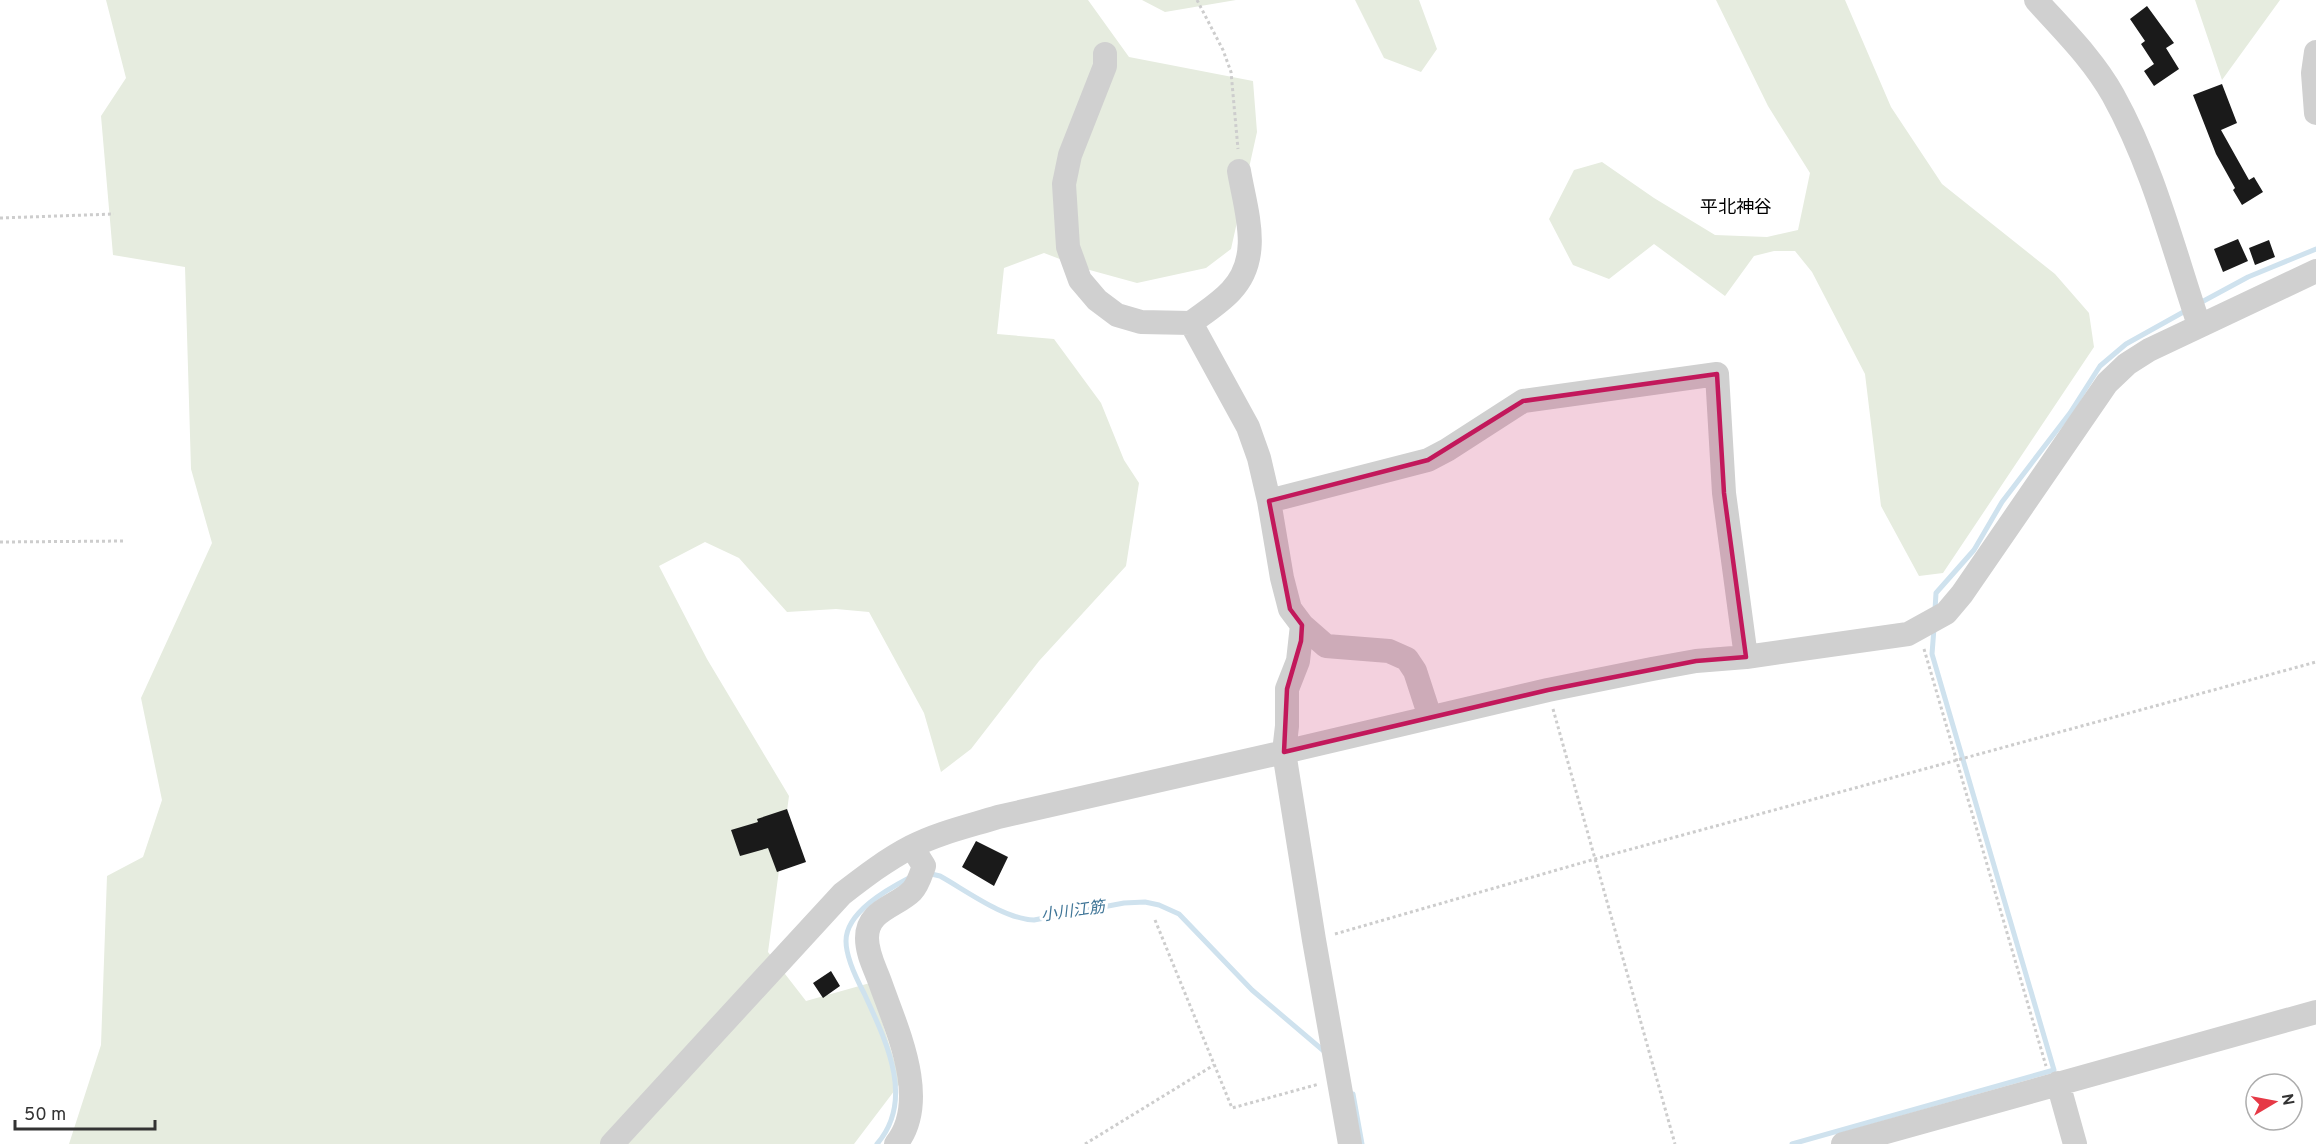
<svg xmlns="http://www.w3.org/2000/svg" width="2316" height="1144" font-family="Overpass,'Noto Sans JP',sans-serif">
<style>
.green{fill:#e6ecdf}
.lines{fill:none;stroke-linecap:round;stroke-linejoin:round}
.stream{stroke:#cfe2ee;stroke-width:5}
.building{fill:#1a1a1a}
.path{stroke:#cdcdcd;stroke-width:3;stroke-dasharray:3 3;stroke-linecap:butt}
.minor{stroke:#d0d0d0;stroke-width:24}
.marked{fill:#c2185b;fill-opacity:0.2;stroke:#c2185b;stroke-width:4.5;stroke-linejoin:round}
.labels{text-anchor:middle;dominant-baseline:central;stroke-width:6;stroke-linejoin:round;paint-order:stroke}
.water-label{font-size:16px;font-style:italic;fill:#3f7597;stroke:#fff}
.quarter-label{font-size:18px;fill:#000;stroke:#fff}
</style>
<rect width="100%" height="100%" fill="#fff"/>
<!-- green -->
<path class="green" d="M106,0H1088L1129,57L1253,81L1257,132L1231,249L1206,268L1137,283L1086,269L1044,253L1004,268L997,334L1054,339L1101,403L1124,460L1139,483L1126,566L1039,661L971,749L941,772L924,713L869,612L836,609L787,612L739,558L705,542L659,566L707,659L789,796L768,952L806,1001L870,983L901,1082L854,1144H69L101,1045L107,876L143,857L162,800L141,698L212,543L191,469L185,267L113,255L101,116L126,78Z
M1142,0H1236L1165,12Z
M1355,0H1419L1437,49L1421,72L1384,58Z
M1716,0H1845L1891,107L1942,184L2055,274L2089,313L2094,347L1943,573L1919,576L1881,506L1865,374L1812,272L1795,251H1774L1754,256L1725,296L1654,244L1609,279L1573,265L1549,219L1574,170L1602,162L1654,198L1715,235L1767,237L1798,230L1810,173L1768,106Z
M2195,0H2280L2222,80Z"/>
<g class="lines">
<!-- stream -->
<path class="stream" d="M2198,304L2248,277L2316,249
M1935,610L1936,593L1974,550L2002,502L2070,413L2100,366L2126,344L2187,310
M927,873L940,876C967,891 1004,919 1034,920L1124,903L1145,902L1159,905L1179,914L1252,990L1325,1052
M1353,1094L1362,1144
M877,1144C916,1099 885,1039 864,993C856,978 846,958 846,941C846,912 888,889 909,878
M1792,1144L2054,1070L1932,654L1934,628"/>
</g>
<!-- building -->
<path class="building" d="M2147,6L2174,43L2166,48L2179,69L2154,86L2144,71L2154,64L2141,44L2145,41L2130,19Z
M2222,84L2237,123L2221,130L2249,180L2254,177L2263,192L2242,205L2233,190L2235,188L2216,154L2193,95Z
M2238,239L2248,261L2223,272L2214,249Z
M2269,240L2275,257L2255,265L2249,248Z
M787,809L806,862L777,872L768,848L740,856L731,830L758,822L757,819Z
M976,841L1008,857L994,886L962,867Z
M831,971L840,986L823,998L813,983Z"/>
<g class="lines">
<!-- path -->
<path class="path" d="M1197,0L1223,50L1231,72L1238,149
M0,218L114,214
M0,542L126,541
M1924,649L2046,1066
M1553,709L1675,1144
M1155,920L1232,1108L1319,1084
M1335,934L1595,859L2316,662
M1085,1144L1214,1065"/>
<!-- minor -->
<path class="minor" d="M2036,0C2063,30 2093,59 2113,95C2153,167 2173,248 2199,325
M2316,52L2313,73L2316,113
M1105,54V66L1070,155L1064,184L1068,247L1080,280L1097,300L1117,315L1141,322L1191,323
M1239,171C1246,212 1263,257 1231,291C1220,303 1204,313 1191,323L1248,427L1259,458L1269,501L1282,578L1290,609L1302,625L1326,646L1389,651L1407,659L1415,671L1430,717
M1269,501L1428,460L1447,450L1523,401L1717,374L1724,493L1746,657
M1302,625L1298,661L1287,689V726L1284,752L1314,940L1350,1144
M2058,1083L2075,1144
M612,1144L842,894C864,877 886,860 911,847C938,833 969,826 998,817L1284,752L1548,690L1652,669L1696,661L1746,657L1908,634L1946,613L1962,594L2107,383L2127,364L2149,350L2316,271
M896,1144C931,1100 896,1028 880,982C875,968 867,954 867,938C867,910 896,907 912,891C918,885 921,874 924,866L912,847
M1843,1144L2316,1012"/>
</g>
<!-- marked area -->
<path class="marked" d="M1717,374L1724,493L1746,657L1696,661L1548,690L1284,752L1287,689L1301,641L1302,625L1290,609L1269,501L1428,460L1523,401Z"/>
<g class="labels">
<!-- water labels -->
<g class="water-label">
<text transform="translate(1073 912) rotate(-8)">小川江筋</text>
</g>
<!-- quarter labels -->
<g class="quarter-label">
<text x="1736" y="208">平北神谷</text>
</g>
</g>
<!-- north arrow -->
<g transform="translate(2274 1102) rotate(80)"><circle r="28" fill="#ffffff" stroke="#adadad" stroke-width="1.5"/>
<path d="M0-4.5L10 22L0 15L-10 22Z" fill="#e63946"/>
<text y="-9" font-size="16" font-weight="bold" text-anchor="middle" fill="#333333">N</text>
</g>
<!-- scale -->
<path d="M15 1120v9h140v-9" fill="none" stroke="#333333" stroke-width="3"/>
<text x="24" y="1120" font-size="18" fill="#333333" stroke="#ffffff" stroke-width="4.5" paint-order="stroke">50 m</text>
</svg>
